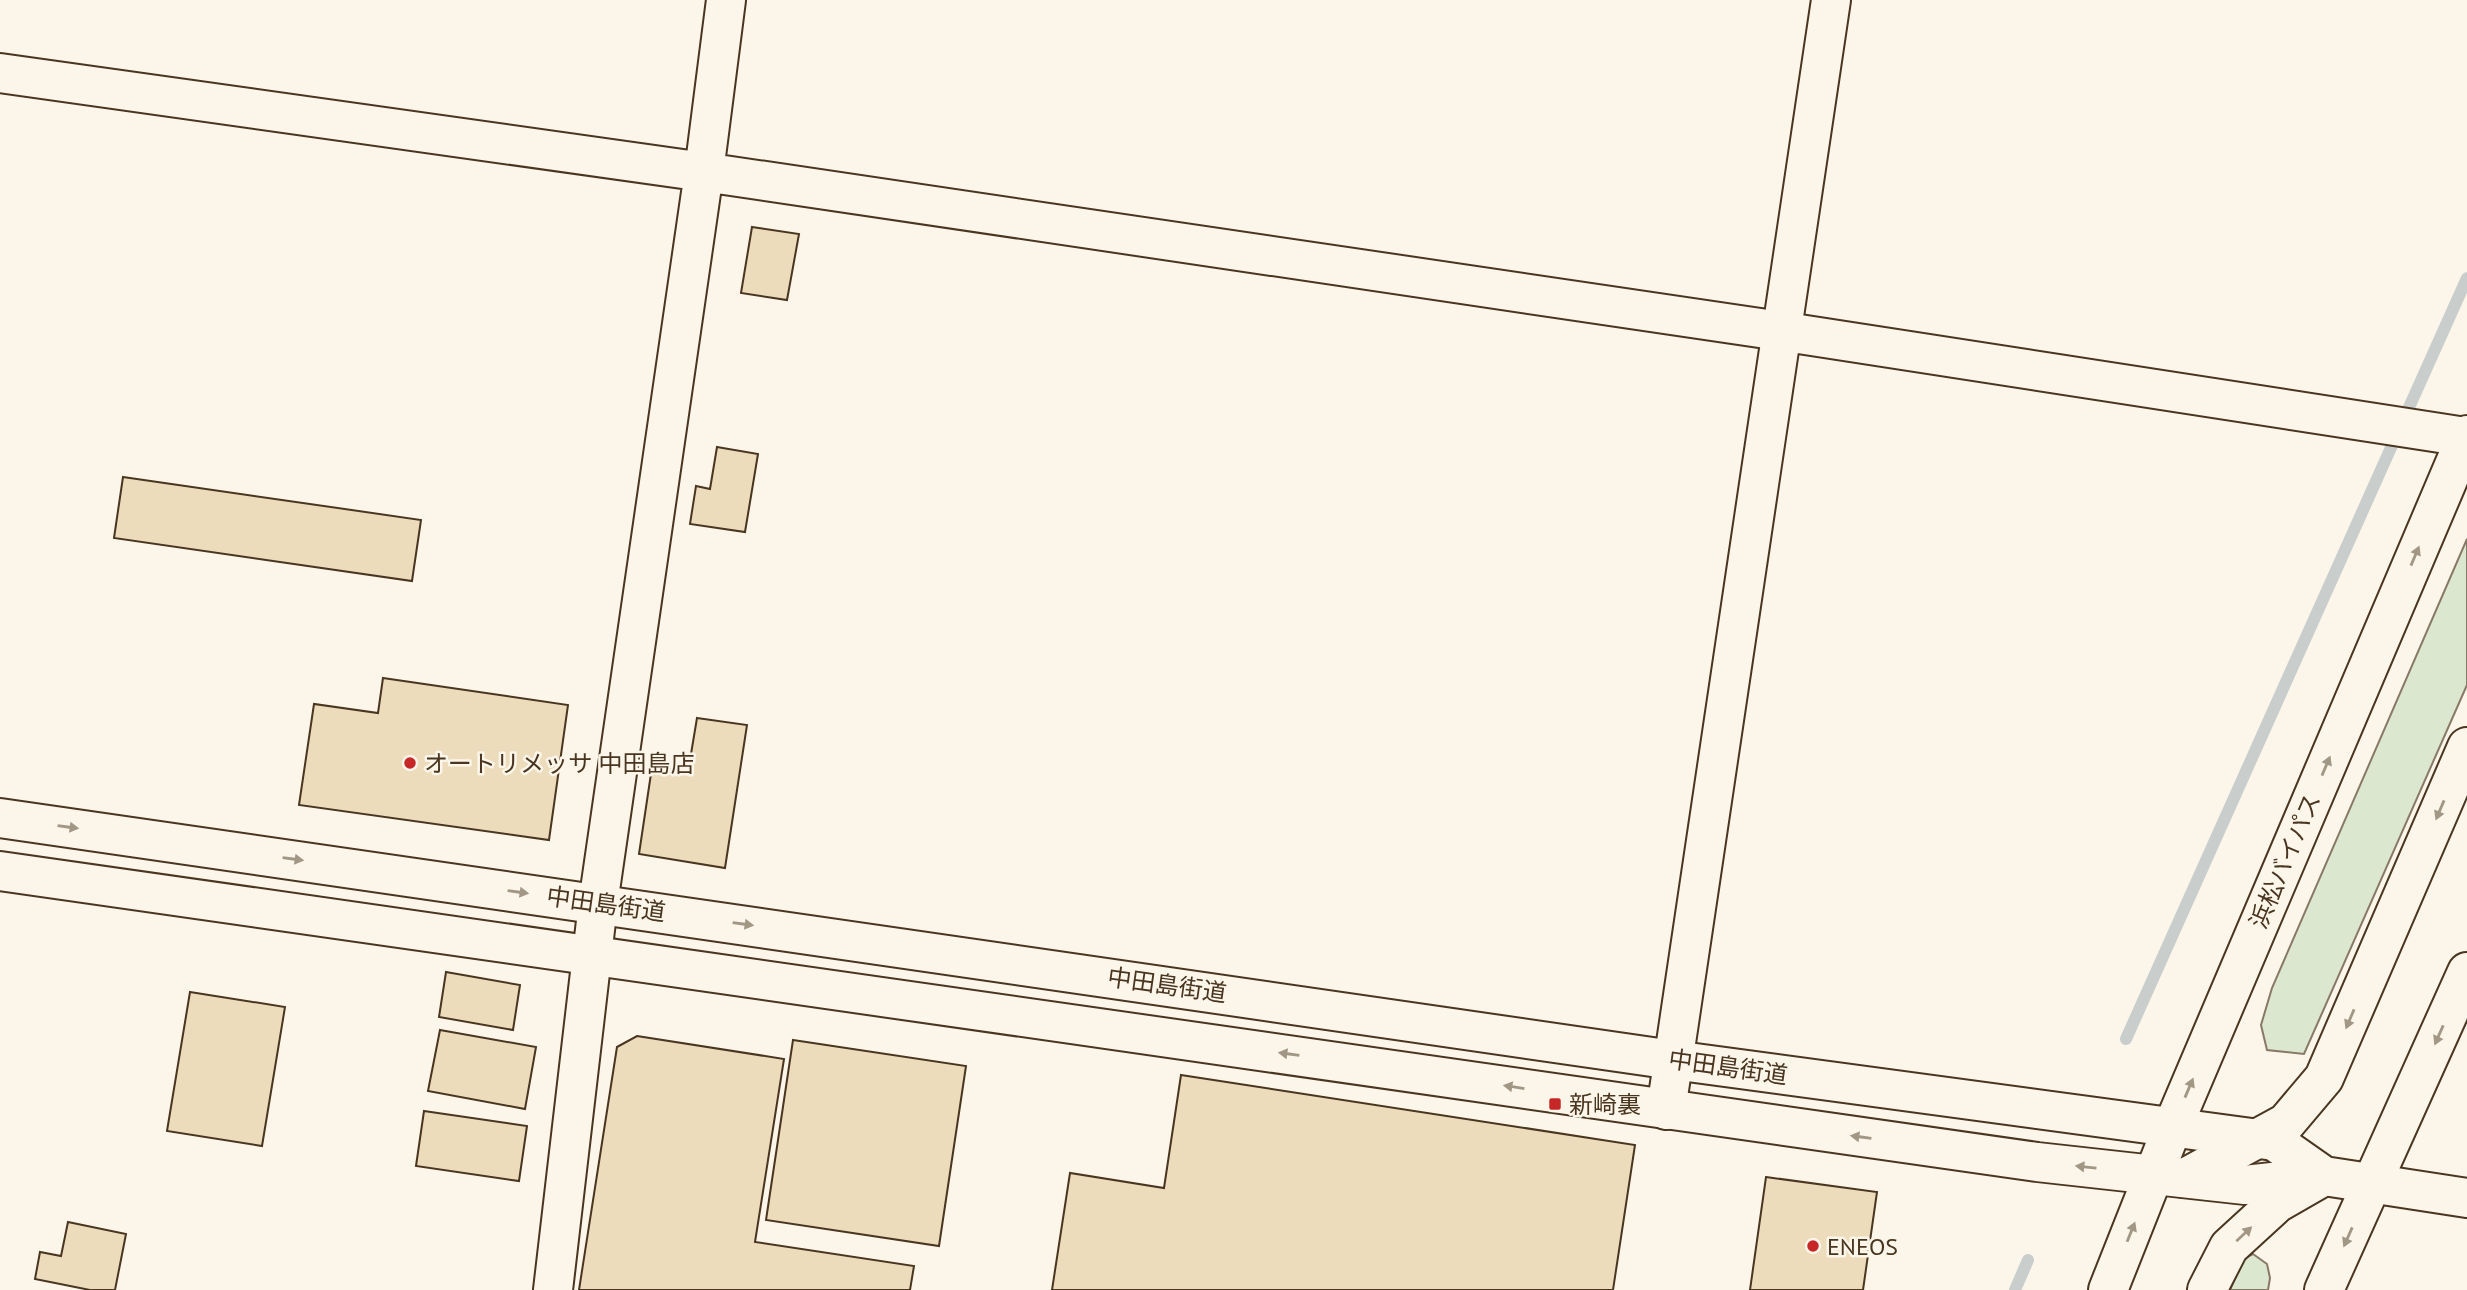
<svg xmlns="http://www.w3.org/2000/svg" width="2467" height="1290" font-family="'PT Sans','Noto Sans JP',sans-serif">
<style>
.green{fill:#dce7d0;stroke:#887966;stroke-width:2}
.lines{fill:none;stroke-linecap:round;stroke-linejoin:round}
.stream{stroke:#c9cecd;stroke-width:12}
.building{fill:#ecdcbc;stroke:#4a3520;stroke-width:2}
.street-casing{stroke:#4a3520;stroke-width:42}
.secondary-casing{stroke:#4a3520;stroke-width:42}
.highway-casing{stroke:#4a3520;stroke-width:42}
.street{stroke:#fbf6e9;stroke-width:38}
.secondary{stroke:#fbf6e9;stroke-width:38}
.highway{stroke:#fbf6e9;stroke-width:38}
.oneway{fill:#a29684}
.poi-dot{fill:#c62828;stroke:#fbf6e9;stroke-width:2.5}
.labels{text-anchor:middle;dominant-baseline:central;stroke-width:5;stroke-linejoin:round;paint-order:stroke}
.poi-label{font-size:24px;fill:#4a3520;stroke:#fbf6e9;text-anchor:start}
.street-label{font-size:24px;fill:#4a3520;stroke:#fbf6e9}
</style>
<rect width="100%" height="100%" fill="#fbf6e9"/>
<!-- green -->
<path class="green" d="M2467,539V685L2304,1054L2267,1050L2261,1025L2272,988Z
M2253,1254L2267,1264L2270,1278L2268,1290H2230L2243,1259Z"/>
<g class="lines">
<!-- stream -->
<path class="stream" d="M2126,1039L2467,278
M2015,1290L2028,1260"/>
</g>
<!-- building -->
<path class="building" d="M752,227L799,234L787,300L741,293Z
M717,447L758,454L745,532L690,524L696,486L710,489Z
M123,477L421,520L412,581L114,538Z
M383,678L568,705L549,840L299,805L314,704L378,713Z
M697,718L747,725L725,868L639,854L652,767L688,772Z
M446,972L520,985L513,1030L439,1017Z
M190,992L285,1007L262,1146L167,1131Z
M440,1030L536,1047L525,1109L428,1091Z
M637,1036L784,1059L755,1242L914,1266L910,1290H579L617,1047Z
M793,1040L966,1066L939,1246L766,1220Z
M1181,1075L1635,1145L1613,1290H1052L1070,1173L1164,1188Z
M424,1111L527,1126L519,1181L416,1166Z
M1766,1177L1877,1192L1863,1290H1750Z
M68,1222L126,1234L115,1290H90L35,1279L40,1252L61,1256Z"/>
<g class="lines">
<!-- street casing -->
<g class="street-casing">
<path id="street" d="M0,73L704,172L1780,331L2466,437
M1666,1110L1831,0
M553,1290L598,904L704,172L726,0"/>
</g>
<!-- secondary casing -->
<g class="secondary-casing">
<path id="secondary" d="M0,818L1673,1060L2274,1141L2324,1176
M0,871L2037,1162L2245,1185L2324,1176L2467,1198"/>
</g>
<!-- highway casing -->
<g class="highway-casing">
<path id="highway" d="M2185,1178L2286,1123L2324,1078L2467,747
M2108,1290L2173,1126L2467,435
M2207,1290L2229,1247L2277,1203L2324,1176
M2324,1290L2467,972"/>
</g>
<!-- street -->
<use href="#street" class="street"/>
<!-- secondary -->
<use href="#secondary" class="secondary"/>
<!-- highway -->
<use href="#highway" class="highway"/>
</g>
<!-- one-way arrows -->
<defs><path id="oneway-solid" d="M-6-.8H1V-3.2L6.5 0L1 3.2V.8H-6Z" transform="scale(1.75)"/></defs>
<g class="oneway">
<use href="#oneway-solid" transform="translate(2415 556) rotate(-67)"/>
<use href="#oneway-solid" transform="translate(2326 766) rotate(-67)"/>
<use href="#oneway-solid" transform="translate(2440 810) rotate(113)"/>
<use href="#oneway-solid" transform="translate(68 827) rotate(8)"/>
<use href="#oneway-solid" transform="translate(293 859) rotate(8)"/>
<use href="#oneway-solid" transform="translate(518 892) rotate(8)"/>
<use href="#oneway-solid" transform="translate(743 924) rotate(8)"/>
<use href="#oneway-solid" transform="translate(2350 1019) rotate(113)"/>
<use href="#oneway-solid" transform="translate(2439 1035) rotate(114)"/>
<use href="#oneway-solid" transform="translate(1289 1054) rotate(-172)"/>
<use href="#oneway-solid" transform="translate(1514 1087) rotate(-171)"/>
<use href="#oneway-solid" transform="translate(2189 1088) rotate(-67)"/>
<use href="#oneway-solid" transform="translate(1861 1137) rotate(-172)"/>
<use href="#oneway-solid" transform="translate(2086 1167) rotate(-174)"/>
<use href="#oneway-solid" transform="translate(2131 1232) rotate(-68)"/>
<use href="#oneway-solid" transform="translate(2244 1234) rotate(-43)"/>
<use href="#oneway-solid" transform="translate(2348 1237) rotate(114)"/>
</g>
<!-- markers -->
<g class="poi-dot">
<circle cx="410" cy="763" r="7"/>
<rect x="1548" y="1097" width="14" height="14" rx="3.5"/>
<circle cx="1813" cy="1246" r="7"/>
</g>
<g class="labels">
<!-- poi labels -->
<g class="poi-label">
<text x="424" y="763">オートリメッサ 中田島店</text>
<text x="1569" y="1104">新崎裏</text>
<text x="1827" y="1246">ENEOS</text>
</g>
<!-- street labels -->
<g class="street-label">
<text transform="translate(2285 861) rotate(-67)">浜松バイパス</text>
<text transform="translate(606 904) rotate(8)">中田島街道</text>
<text transform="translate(1167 985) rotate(8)">中田島街道</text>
<text transform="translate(1728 1067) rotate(8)">中田島街道</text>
</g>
</g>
</svg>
